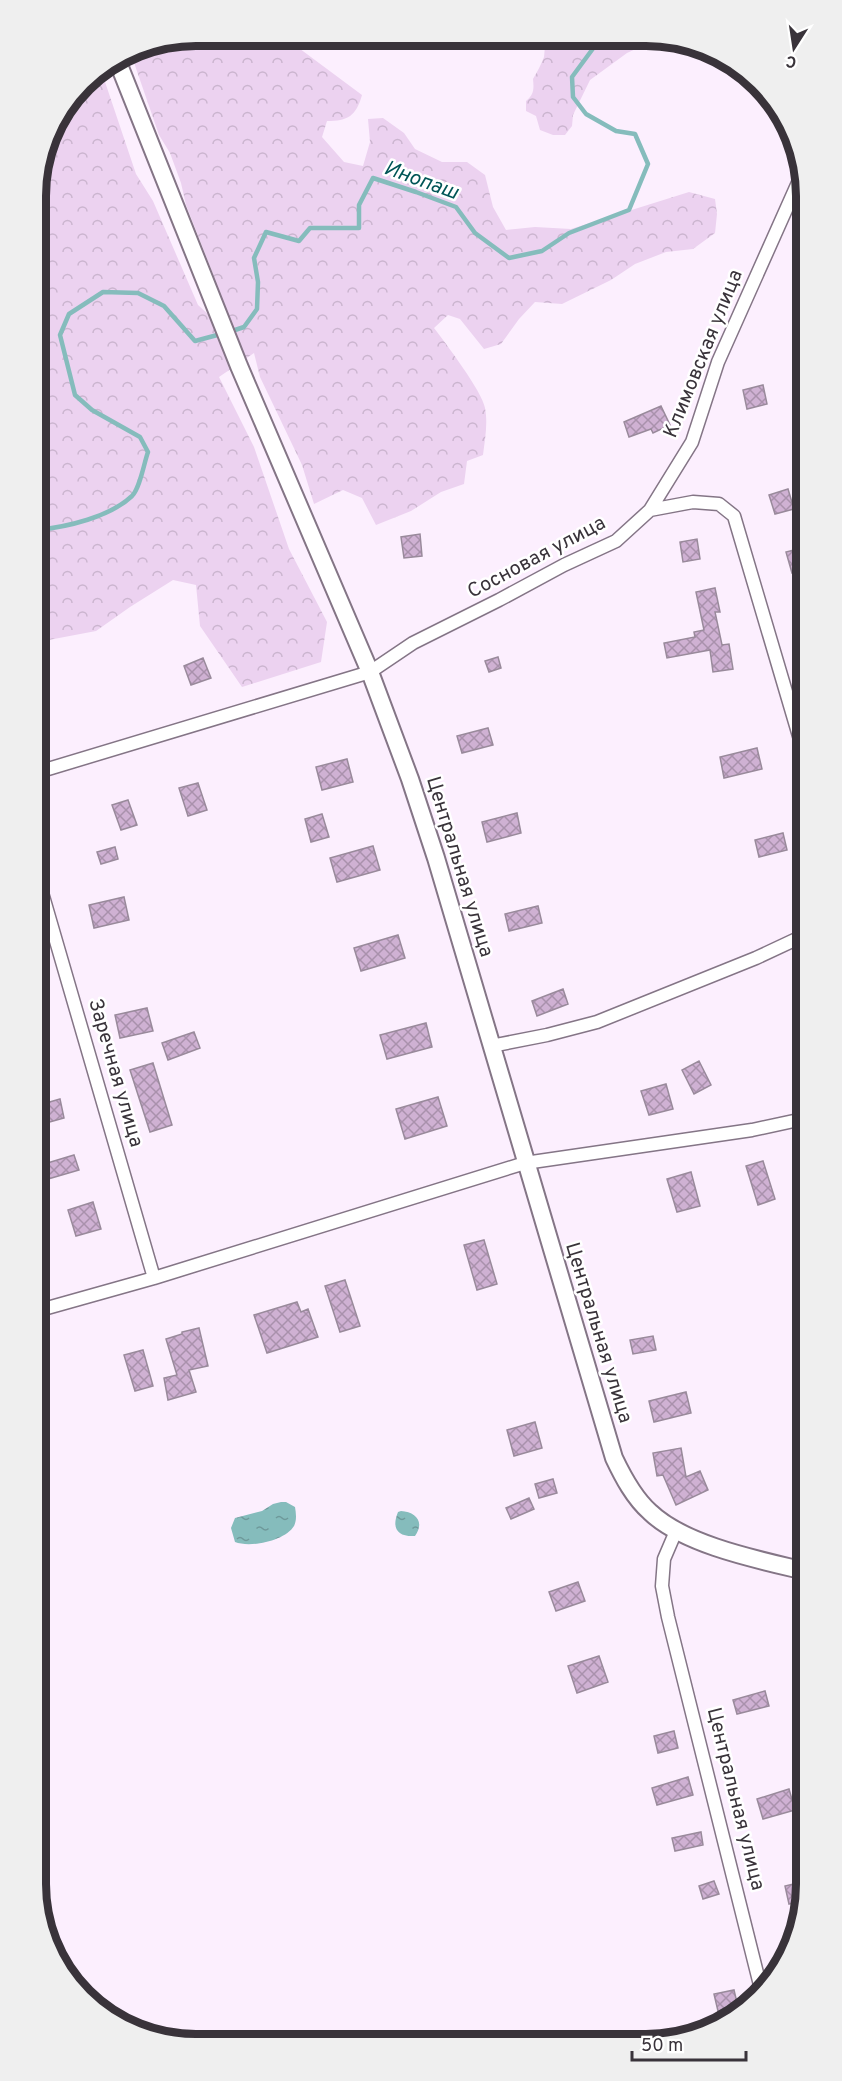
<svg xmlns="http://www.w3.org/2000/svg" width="842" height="2081" font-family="Overpass,sans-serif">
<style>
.forest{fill:url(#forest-crowns)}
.water{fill:url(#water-ripples)}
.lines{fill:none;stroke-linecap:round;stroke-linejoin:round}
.stream{stroke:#85bcbc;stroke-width:4.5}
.building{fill:url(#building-cross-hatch);stroke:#998a9b;stroke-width:1.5}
.street-casing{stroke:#847586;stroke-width:15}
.secondary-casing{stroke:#847586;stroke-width:20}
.street{stroke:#fff;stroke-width:12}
.secondary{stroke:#fff;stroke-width:16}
.labels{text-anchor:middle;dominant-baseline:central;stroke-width:5;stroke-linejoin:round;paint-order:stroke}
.street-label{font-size:20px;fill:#39333a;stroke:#fff}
.water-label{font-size:21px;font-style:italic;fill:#005556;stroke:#fff}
.rim{fill:none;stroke:#39333a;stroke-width:8}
</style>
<defs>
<pattern id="forest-crowns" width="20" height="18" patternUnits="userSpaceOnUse" patternTransform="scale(1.5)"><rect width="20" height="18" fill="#ecd2f0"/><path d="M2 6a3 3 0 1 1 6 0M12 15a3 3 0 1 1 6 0" fill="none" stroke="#cbb5cf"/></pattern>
<pattern id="water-ripples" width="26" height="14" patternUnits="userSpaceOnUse" patternTransform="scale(1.5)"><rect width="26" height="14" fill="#85bcbc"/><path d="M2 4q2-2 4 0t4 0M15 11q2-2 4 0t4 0" fill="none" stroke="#6e999a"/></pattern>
<pattern id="building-cross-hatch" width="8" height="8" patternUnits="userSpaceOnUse" patternTransform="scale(1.5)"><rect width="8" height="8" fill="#cfb1d3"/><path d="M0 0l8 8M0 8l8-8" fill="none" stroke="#a991ac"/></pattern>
</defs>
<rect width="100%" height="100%" fill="#fceffe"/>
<!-- forest -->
<path class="forest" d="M196,36L284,37L362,95C356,116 348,121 327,121L322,137L344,162L363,166L370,142L368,119L383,118L404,133L415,149L442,162H467L485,175L493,207L506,230L535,227L571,229L689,192L715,199L717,214L715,233L693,249L666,252L635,264L611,280L562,304L535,302L519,319L501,344L484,349L460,319L448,315L434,328C446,344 482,391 485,408C488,424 485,439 483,455L467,461L464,484L441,492L411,511L376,525L362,498L343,490L314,504L302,465L260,377L254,353L219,377L254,447L289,549L327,622L321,662L242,687L200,626L196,585L173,580L130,607L96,631L38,642L36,185L53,125L90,76L101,70L136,174L153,201L198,305L209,315L221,305L216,293L213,274L186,205L181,183L170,153L159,135L130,51L135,48Z
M549,38L645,39L642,46L627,53L590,80L573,115L572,126L565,135H553L540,130L536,116L526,111V101C534,95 534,89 533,79C537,72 541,65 544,57C545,49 544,44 549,38Z"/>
<!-- water -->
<path class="water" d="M40,1478L47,1480L49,1485L46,1494L40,1498Z
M281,1502H286L295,1507C296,1513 297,1520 294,1526C285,1541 250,1548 235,1542L231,1528L235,1518L262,1511L273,1504Z
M401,1511C416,1512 425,1522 415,1536C398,1537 391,1529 398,1512Z"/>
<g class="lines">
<!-- stream -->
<path class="stream" d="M229,332L244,327L257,309L258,282L254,258L266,232L299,241L310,228H359V205L373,178L416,192L456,207L475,233L509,258L542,251L569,233L629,210L648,164L635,134L616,131L586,114L573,97L572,77L600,39
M37,530C67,527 110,517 132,496C140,488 144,463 148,452L140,437L92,410L75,395L60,335L69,314L103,292L138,293L164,306L195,341L221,334"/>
</g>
<!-- building -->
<path class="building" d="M763,385L767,404L747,409L743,390Z
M661,406L670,425L653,433L651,429L629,437L624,422Z
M788,489L794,509L775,514L769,495Z
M420,534L422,556L404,558L401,537Z
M697,539L700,559L683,562L680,542Z
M802,548V570L792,573L786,552Z
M715,588L720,612H715L722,645L729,644L733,669L713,672L710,650L667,658L664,643L695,637L694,632L704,630L696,592Z
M498,657L501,668L489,672L485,661Z
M203,658L211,678L191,685L184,666Z
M488,728L493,745L462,753L457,736Z
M757,748L762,769L724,778L720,757Z
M347,759L353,782L322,790L316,767Z
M198,783L207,810L188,816L179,788Z
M128,800L137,825L121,830L112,805Z
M517,813L521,833L487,842L482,822Z
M322,814L329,837L311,842L305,819Z
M783,833L787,850L759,857L755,840Z
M373,846L380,870L337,882L330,858Z
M115,847L118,859L101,864L97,852Z
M124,897L129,920L94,928L89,905Z
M538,906L542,923L509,931L505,914Z
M398,935L405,958L361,971L354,948Z
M563,989L568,1004L537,1016L532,1001Z
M147,1008L153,1031L120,1038L115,1015Z
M426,1023L432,1047L387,1059L380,1035Z
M194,1032L200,1048L168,1060L162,1043Z
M699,1061L711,1085L694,1094L682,1070Z
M153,1063L172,1125L150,1132L130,1070Z
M666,1084L673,1109L649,1115L641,1091Z
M438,1097L447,1126L405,1139L396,1109Z
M60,1099L64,1118L39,1125V1105Z
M74,1155L79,1170L48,1179L44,1164Z
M763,1161L775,1199L758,1205L746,1166Z
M691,1172L700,1206L677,1212L667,1179Z
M93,1202L101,1229L76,1236L68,1210Z
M484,1240L497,1284L477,1290L464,1245Z
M345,1280L360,1326L340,1332L325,1286Z
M297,1302L301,1312L308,1309L318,1337L267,1353L254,1315Z
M199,1328L208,1366L189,1370L196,1392L168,1400L164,1378L177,1375L166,1339L182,1334V1332Z
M653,1336L656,1350L633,1354L630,1340Z
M143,1350L153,1386L135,1391L124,1355Z
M686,1392L691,1413L654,1422L649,1401Z
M535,1422L542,1448L514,1456L507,1430Z
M681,1448L686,1477L700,1471L708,1490L676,1505L663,1475L657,1476L653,1453Z
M553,1479L557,1493L539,1498L535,1484Z
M529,1498L534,1509L511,1519L506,1508Z
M578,1582L585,1601L556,1611L549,1592Z
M599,1656L608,1682L577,1693L568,1666Z
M765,1691L769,1706L737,1714L733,1700Z
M674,1731L678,1748L658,1753L654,1736Z
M688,1777L693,1795L657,1805L652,1788Z
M789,1789L795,1810L763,1819L757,1799Z
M701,1832L703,1845L675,1851L672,1838Z
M714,1881L719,1894L703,1899L699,1886Z
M806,1881L805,1900L789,1904L785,1886Z
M734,1990L738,2007L718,2011L714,1994Z"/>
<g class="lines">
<!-- street casing -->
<g class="street-casing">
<path id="street" d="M650,510L692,442L718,362L801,176
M38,772L370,672L413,643L499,600L564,565L616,541L650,510L693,502L719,504L734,516L802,746
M38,879L154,1278
M491,1046L547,1035L597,1022L756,958L803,936
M40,1310L154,1278L525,1163L752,1130L803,1119
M676,1531L664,1559L662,1586L668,1617L762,1993"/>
</g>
<!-- secondary casing -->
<g class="secondary-casing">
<path id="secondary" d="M117,60L239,366L370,672L410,779L436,858L614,1458C623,1477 634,1498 650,1512C684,1545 759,1560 805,1571"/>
</g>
<!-- street -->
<use href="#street" class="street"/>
<!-- secondary -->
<use href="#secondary" class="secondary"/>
</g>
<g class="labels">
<!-- street labels -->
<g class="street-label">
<text transform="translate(704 354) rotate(-68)">Климовская улица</text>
<text transform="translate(537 558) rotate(-28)">Сосновая улица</text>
<text transform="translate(459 867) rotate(73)">Центральная улица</text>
<text transform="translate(115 1073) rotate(74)">Заречная улица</text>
<text transform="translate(598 1333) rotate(73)">Центральная улица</text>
<text transform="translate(735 1799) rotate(76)">Центральная улица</text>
</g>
<!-- water labels -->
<g class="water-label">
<text transform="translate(421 181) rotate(20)">Инопаш</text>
</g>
</g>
<!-- crop -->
<path d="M0 0H842V2081H0ZM196 46H646A150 150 0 0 1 796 196V1884A150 150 0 0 1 646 2034H196A150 150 0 0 1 46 1884V196A150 150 0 0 1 196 46Z" fill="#efefef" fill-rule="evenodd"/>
<path class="rim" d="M196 46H646A150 150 0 0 1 796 196V1884A150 150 0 0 1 646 2034H196A150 150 0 0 1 46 1884V196A150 150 0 0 1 196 46Z"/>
<!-- north arrow -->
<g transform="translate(794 48) rotate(192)" stroke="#ffffff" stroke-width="4.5" paint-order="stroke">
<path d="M0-4.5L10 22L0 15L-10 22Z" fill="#39333a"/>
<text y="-9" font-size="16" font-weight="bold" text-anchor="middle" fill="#39333a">С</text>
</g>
<!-- scale -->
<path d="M632 2051v9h114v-9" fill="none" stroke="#39333a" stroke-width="3"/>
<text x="641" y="2051" font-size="18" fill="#39333a" stroke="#ffffff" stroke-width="4.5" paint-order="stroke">50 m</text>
</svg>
